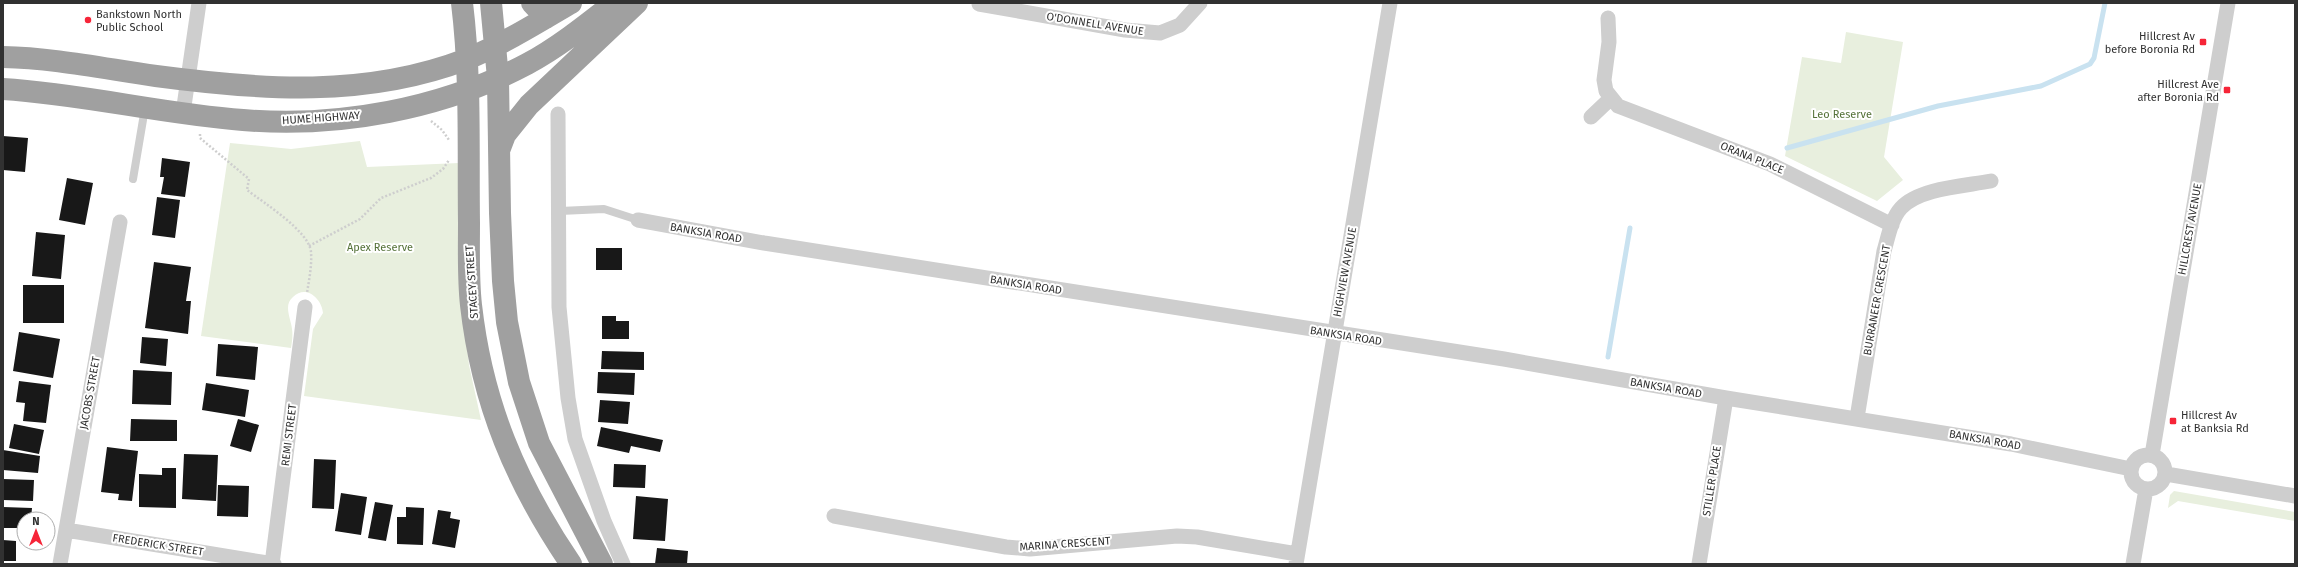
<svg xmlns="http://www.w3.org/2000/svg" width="2298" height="567" font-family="'Fira Sans',sans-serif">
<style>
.green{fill:#e8efde}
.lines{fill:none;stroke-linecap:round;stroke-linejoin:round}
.stream{stroke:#c9e2f0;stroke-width:5}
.building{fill:#181818}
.path{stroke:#cecece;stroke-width:2.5;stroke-dasharray:2 2;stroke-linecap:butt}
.service{stroke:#cecece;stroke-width:8}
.minor{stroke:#cecece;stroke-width:15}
.trunk{stroke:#a0a0a0;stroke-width:22}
.poi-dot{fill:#f62538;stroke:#fff;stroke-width:1.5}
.labels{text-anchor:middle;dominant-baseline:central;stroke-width:4;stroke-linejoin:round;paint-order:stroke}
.poi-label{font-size:11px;fill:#313131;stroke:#fff;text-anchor:start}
.street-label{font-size:11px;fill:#313131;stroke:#fff}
.park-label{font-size:11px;fill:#557239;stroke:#fff}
</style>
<rect width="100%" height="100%" fill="#fff"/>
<!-- green -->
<path class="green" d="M1846,32L1903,42L1884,157L1903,180L1877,201L1785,156L1802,57L1841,63Z
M360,141L367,167L459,163L463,312L469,365L481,420L304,396L313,329L323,313C322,299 306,284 293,297C283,305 291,319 292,329C293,335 292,342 291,348L201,336L230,143L291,149Z
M2174,491L2295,512V521L2178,501L2168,508L2170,495Z"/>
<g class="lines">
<!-- stream -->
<path class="stream" d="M1787,148L1938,106L2041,86L2090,64L2094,58L2105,3
M1608,357L1630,228"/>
</g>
<!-- building -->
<path class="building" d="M3,136L28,138L25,172L3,170Z
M162,158L190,162L185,197L161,194L164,177H160Z
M67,178L93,183L85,225L59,220Z
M157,197L180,200L175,238L152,235Z
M36,232L65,235L61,279L32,276Z
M596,248H622V270H596Z
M154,262L191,267L186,301H191L188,334L145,328Z
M23,285H64V323H23Z
M602,316H616V321H629V339H602Z
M19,332L60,339L53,378L13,371Z
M142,337L168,339L166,366L140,363Z
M218,344L258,347L255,380L216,376Z
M602,351L644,352V370L601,369Z
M133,370L172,372L171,405L132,404Z
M598,372L635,373L634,395L597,393Z
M19,381L51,385L46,423L23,421L25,403L16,402Z
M206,383L249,390L245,417L202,410Z
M600,400L630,402L628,424L598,422Z
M131,419L177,420V441H130Z
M238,419L259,425L251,452L230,446Z
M14,424L44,430L39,454L9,448Z
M601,427L663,440L660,452L631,446L629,453L597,446Z
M107,447L138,451L132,501L118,500L119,494L101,492Z
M3,450L40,456L38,473L3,470Z
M184,454L218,455L216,501L182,499Z
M314,459L336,460L334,509L312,508Z
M614,464L646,465L645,488L613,487Z
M162,468H176V508L139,507V474L162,475Z
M3,479L34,480L33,501L3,500Z
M218,485L249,486L248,517L217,516Z
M341,493L367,497L361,535L335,531Z
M636,496L668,499L665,541L633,539Z
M375,502L393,505L386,541L368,538Z
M3,507L32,508L31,519H24V528H3Z
M406,507L424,508L423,545L397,544V517H406Z
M438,510L451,512L450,518L460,520L455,548L432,544Z
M3,540L16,541V561H3Z
M657,548L688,551L687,564H655Z"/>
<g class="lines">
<!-- path -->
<path class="path" d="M431,121L442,130L449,140
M200,134V138L249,179L247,190C264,203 309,231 311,252C312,266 309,280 307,293
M309,246L360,219L381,198L431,178L443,169L449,160"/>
<!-- service -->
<path class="service" d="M133,179L145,108
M560,211L604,209L638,220"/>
<!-- minor -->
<path class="minor" d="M979,4L1125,30L1160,33L1180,25L1200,3
M1608,18L1609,42L1604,80L1606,91L1618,106L1770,164L1892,225
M183,113L199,3
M558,114L559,307L568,398L575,439L604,521L623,564
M1591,117L1610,99
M638,220L764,243L1504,359L1726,398L2011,444L2131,469
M1857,418L1884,251C1888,238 1891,219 1901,208C1919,188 1965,186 1991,181
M2131 472a17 17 0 1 1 34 0a17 17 0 1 1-34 0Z
M2152,455L2228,3
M2166,474L2295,496
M834,516L1006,547L1030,549L1177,536L1197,537L1297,554
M66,530L274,564
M60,564L120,222
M272,564L305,307
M1296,564L1390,3
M1699,564L1726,398
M2133,564L2146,489"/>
<!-- trunk -->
<path class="trunk" d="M462,3C471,76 468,150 469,223C469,250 468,278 471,305C482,403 516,483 571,564
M491,3L498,78L500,213L503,281L507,322L519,382L539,443L602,564
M532,3L546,18
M3,57C54,58 106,69 156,76C261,90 366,98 467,59C503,44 537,23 571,3
M3,89C84,94 162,114 243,120C338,128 442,109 527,64C557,48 586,25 614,3
M500,148L505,135L529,105L637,3"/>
</g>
<!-- markers -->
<g class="poi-dot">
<circle cx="88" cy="20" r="4"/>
<rect x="2199" y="38" width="8" height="8" rx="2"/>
<rect x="2223" y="86" width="8" height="8" rx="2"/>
<rect x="2169" y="417" width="8" height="8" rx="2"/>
</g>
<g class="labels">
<!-- poi labels -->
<g class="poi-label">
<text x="96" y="14">Bankstown North<tspan x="96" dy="13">Public School</tspan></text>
<text x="2195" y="36" text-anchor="end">Hillcrest Av<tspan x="2195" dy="13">before Boronia Rd</tspan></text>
<text x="2219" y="84" text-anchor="end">Hillcrest Ave<tspan x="2219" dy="13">after Boronia Rd</tspan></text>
<text x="2181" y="415">Hillcrest Av<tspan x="2181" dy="13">at Banksia Rd</tspan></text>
</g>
<!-- street labels -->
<g class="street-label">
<text transform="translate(1095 24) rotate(9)">O'DONNELL AVENUE</text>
<text transform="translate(321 118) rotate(-4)">HUME HIGHWAY</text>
<text transform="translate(1752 158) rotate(22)">ORANA PLACE</text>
<text transform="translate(2190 229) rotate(-80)">HILLCREST AVENUE</text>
<text transform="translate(706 233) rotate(10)">BANKSIA ROAD</text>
<text transform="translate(1345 272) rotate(-80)">HIGHVIEW AVENUE</text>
<text transform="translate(472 282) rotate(-94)">STACEY STREET</text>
<text transform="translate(1026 285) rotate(9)">BANKSIA ROAD</text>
<text transform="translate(1877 300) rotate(-80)">BURRANEER CRESCENT</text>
<text transform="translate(1346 336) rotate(9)">BANKSIA ROAD</text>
<text transform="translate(1666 388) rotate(10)">BANKSIA ROAD</text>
<text transform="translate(90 393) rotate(-80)">JACOBS STREET</text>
<text transform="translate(289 435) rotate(-83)">REMI STREET</text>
<text transform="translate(1985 440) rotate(10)">BANKSIA ROAD</text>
<text transform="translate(1712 481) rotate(-81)">STILLER PLACE</text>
<text transform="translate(1065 544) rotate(-4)">MARINA CRESCENT</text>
<text transform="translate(158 545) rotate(9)">FREDERICK STREET</text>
</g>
<!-- park labels -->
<g class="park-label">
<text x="1842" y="114">Leo Reserve</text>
<text x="380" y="247">Apex Reserve</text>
</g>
</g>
<!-- border -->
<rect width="2298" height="567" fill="none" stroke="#313131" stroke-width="8"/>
<!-- north arrow -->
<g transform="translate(36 531)"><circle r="19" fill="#ffffff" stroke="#adadad"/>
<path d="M0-3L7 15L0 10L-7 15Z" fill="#f62538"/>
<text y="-6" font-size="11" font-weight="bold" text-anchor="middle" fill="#313131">N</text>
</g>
</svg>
